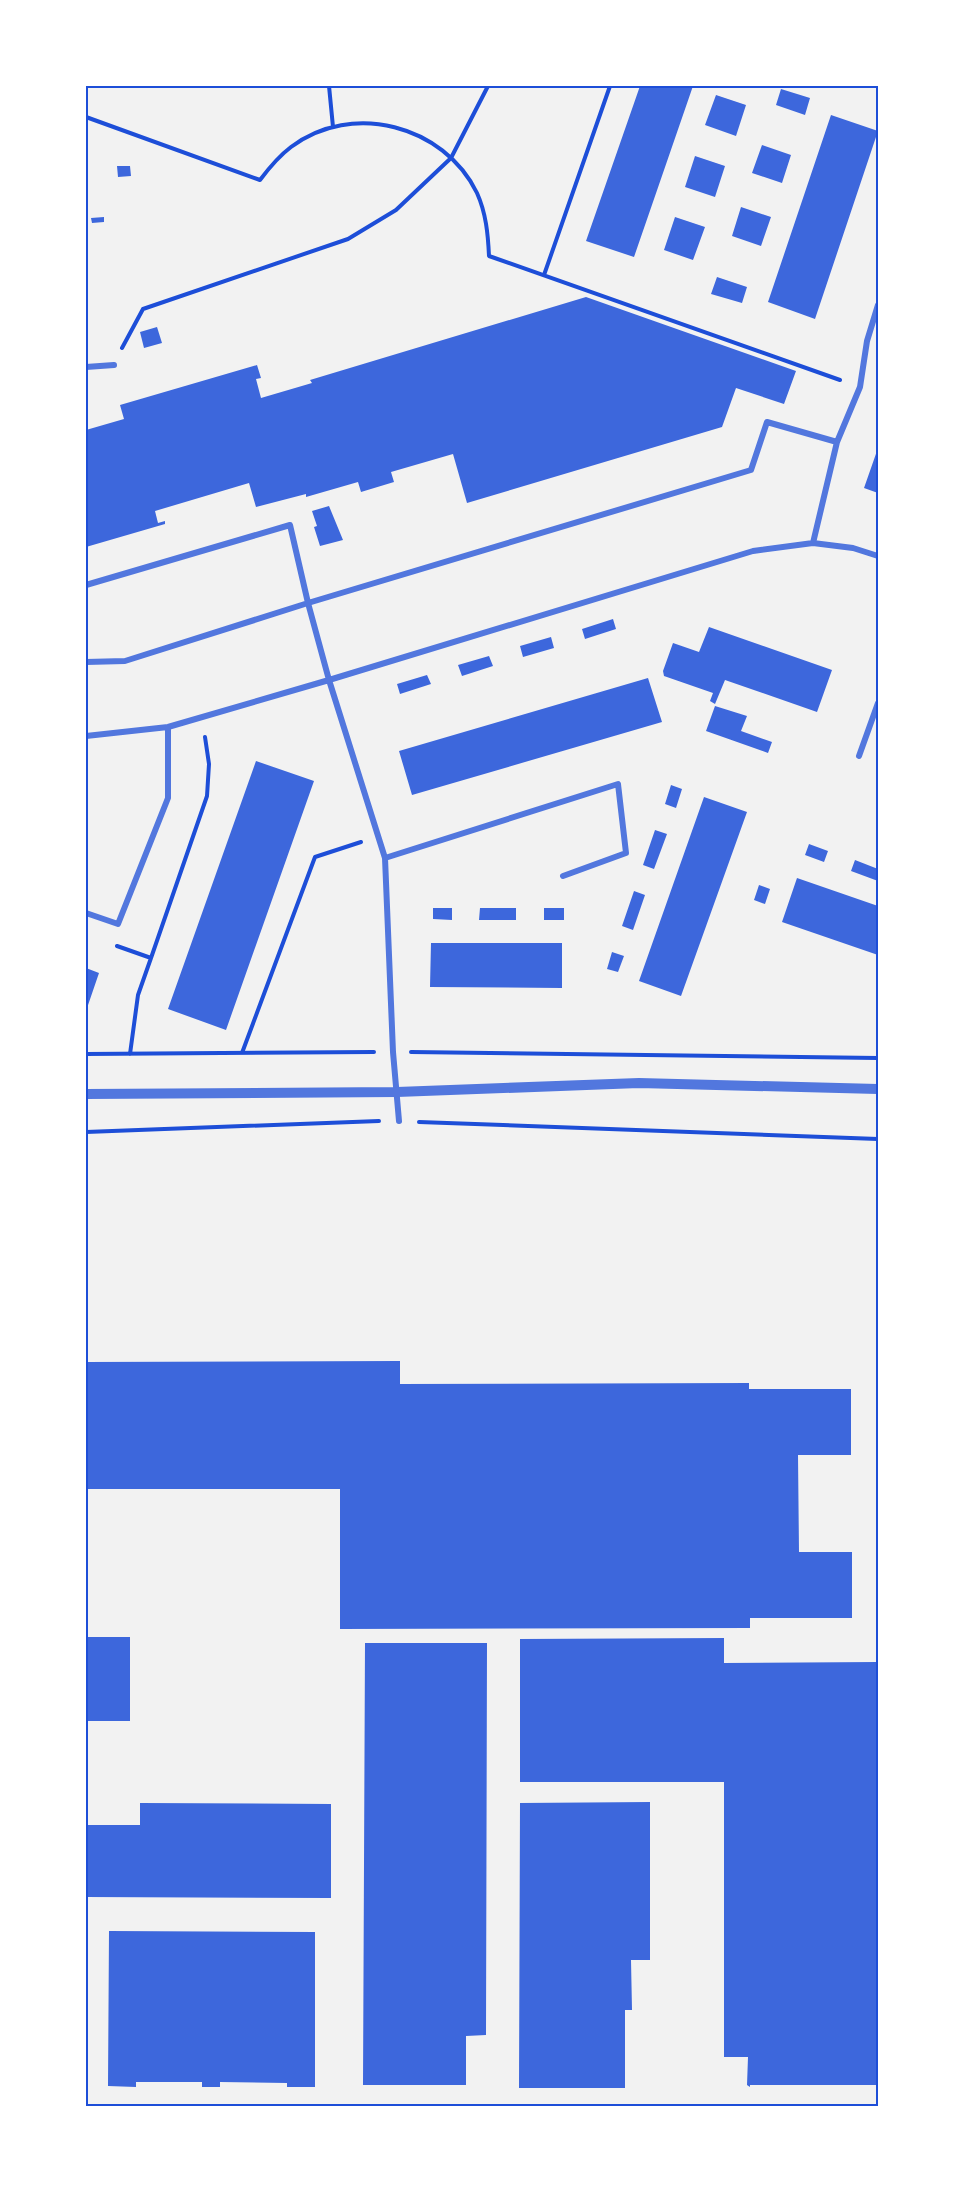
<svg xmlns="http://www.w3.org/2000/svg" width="964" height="2192" font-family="Raleway,sans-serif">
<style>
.building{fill:#3d67dc}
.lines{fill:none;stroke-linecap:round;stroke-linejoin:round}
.path{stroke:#1d4ed8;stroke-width:4}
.minor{stroke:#5277de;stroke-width:6}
.tertiary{stroke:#5277de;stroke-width:10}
.neatline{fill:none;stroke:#1d4ed8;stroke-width:2}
</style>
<rect width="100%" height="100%" fill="#f2f2f2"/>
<!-- building -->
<path class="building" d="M640,86H693L634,257L586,241Z
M781,89L810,98L805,115L776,105Z
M716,95L746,105L736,136L705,125Z
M831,115L878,131L815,319L768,302Z
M762,145L791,155L782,183L752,173Z
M695,156L725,166L715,197L685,187Z
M117,166H130L131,176L118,177Z
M741,207L771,217L761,246L732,236Z
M104,217V222L92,223L91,218Z
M675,217L705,227L693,260L664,250Z
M717,277L747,287L742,303L711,294Z
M586,297L796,371L784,404L736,388L722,427L467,503L453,454L391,472L394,482L361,492L358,482L306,497V494L256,507L249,483L155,511L158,523L165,521V524L86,547V430L124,419L120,405L257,365L261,378L256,379L261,398L312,383L310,380Z
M157,327L162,343L144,348L140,332Z
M878,448V493L864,488Z
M329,506L343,540L320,546L314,527L317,526L312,511Z
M613,619L616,629L585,639L582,629Z
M709,627L832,670L817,712L725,680L715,704L710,701L713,693L664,676L663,671L673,643L699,652Z
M551,637L554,648L523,657L520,646Z
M489,656L493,666L462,676L458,665Z
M427,675L431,684L400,694L397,684Z
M648,678L662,722L412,795L399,751Z
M715,706L747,716L741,731L772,742L768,753L706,731Z
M256,761L314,781L226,1030L168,1009Z
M671,785L682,789L676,808L665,804Z
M704,797L747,812L681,996L639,981Z
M655,830L667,834L654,869L643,865Z
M809,844L828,851L824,862L805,855Z
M855,860L878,869V881L851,871Z
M797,878L878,906V955L782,922Z
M759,885L770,889L765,904L754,900Z
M634,891L645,895L633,930L622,926Z
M433,908H452V920L433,919Z
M480,908H516V920H479Z
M544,908H564V920H544Z
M431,943H562V988L430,987Z
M612,952L624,956L618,972L607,969Z
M86,968L99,973L86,1011Z
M400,1361V1384L749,1383V1389H851V1455H798L799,1552H852V1618H750V1628L340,1629V1489H86V1362Z
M86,1637H130V1721H86Z
M724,1638V1663L878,1662V2085H750V2087L747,2085L748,2057H724V1782H520V1639Z
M365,1643H487L486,2035L466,2036V2085H363Z
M650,1802V1960H631L632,2010H625V2088H519L520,1803Z
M140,1803L331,1804V1898L86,1897V1825H140Z
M109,1931L315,1932V2087H287V2083L220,2082V2087H202V2082H136V2087L108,2086Z"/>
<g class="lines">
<!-- path -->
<path class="path" d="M329,86L333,127
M86,117L260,180C269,168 279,156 291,147C352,101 444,125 477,193C486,213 488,234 489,256L840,380
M544,275L610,86
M122,348L143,309L348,239L396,210L451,158L488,86
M117,946L151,958L138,995L130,1054
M151,958L207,796L209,764L205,737
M411,1052L878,1058
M242,1053L315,857L361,842
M86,1054L374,1052
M419,1122L878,1139
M86,1132L379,1121"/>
<!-- minor -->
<path class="minor" d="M86,367L114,365
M813,543L837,442L860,387L867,341L878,305
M86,585L290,525L308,603L329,680L385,858L393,1052L399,1121
M86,662L125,661L308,603L751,470L767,422L837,442
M86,736L168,727L329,680L753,551L813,543L853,548L878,556
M859,756L878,703
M385,858L618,784L626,853L563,876
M86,913L118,924L168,798V727"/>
<!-- tertiary -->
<path class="tertiary" d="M86,1094L397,1092L639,1083L878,1089"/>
</g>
<!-- border -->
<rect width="964" height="2192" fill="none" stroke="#ffffff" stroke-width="174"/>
<rect x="87" y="87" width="790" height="2018" class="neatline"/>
</svg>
